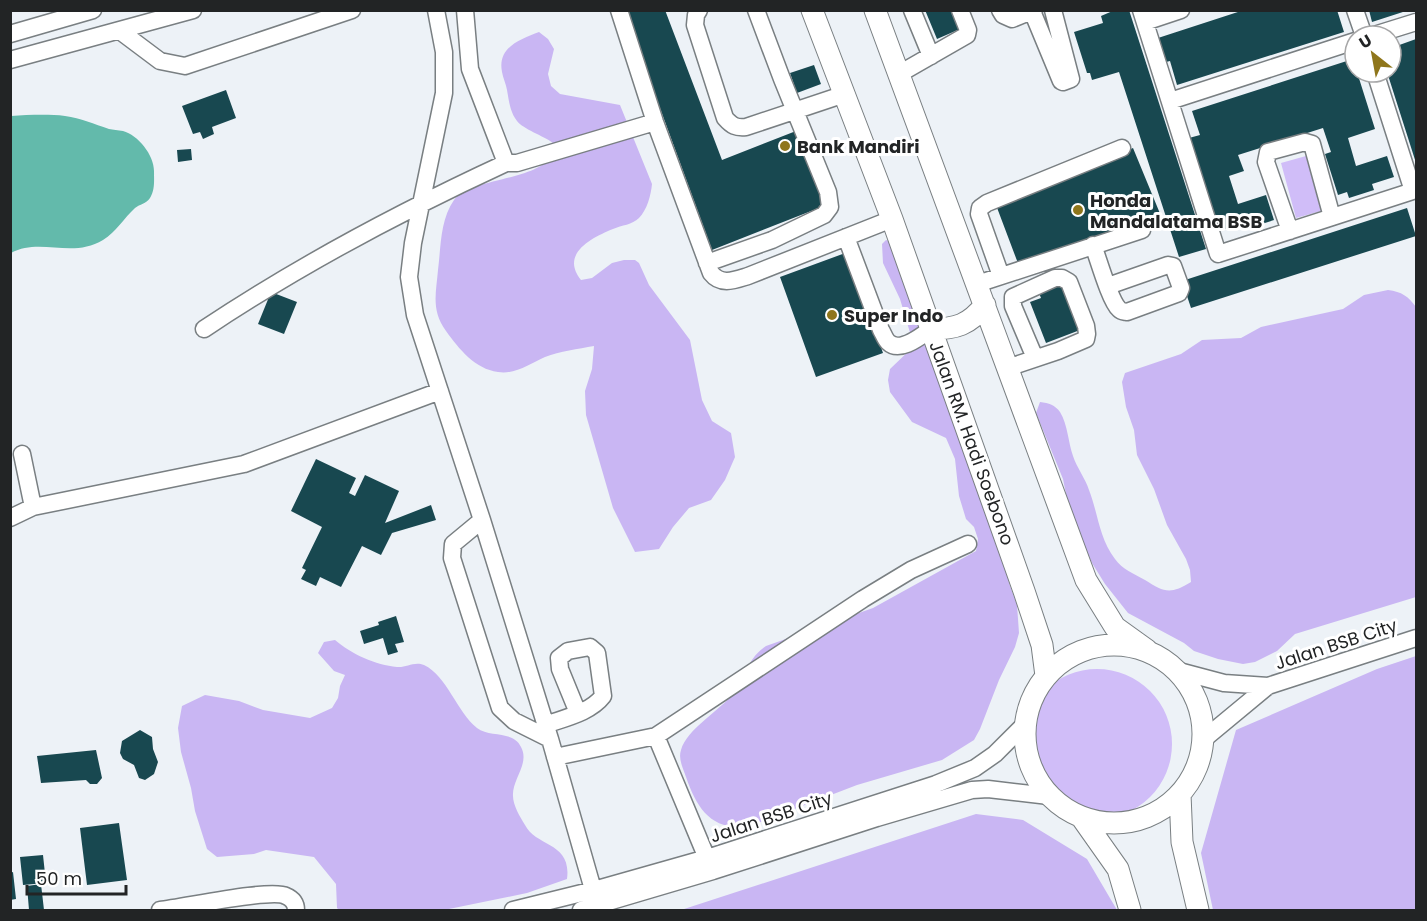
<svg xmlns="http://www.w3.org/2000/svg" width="1427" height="921" font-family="Poppins,sans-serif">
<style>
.green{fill:#d0bdf8}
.forest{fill:#c9b6f3}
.water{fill:#63baab}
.building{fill:#184850}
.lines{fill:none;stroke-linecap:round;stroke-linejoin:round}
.minor-casing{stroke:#797f82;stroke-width:19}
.major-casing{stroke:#797f82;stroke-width:23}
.minor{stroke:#fff;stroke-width:16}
.major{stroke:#fff;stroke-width:21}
.poi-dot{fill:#8f761b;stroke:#fff;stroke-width:2}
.labels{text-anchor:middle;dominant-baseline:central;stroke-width:6;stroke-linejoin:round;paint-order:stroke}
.poi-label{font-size:18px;font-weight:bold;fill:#222425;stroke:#fff;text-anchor:start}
.street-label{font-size:18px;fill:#222425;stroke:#fff}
</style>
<rect width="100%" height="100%" fill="#edf2f7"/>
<!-- green -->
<path class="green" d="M1306,156L1321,211L1296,218L1281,163Z
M1022 744a75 75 0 1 1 150 0a75 75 0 1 1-150 0Z"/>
<!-- forest -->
<path class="forest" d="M539,32L548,39L554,49L548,74L551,86L560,94L620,105L652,184C651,195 647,210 639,218C632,225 622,225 613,229C591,238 560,254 581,280L592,278L612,263L624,260H635L639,263L649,285L690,340L702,400L712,421L731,433L735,457L725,480L711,500L689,508L673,527L659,549L635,552L613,508L586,415L585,391L592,369L594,346C578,349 560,351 545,357C531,363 515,375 498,372C475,369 459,349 446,331C431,311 436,293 438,270C441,247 440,220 454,200C470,178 536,181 551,156C553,153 553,147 553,143C544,136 523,129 517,121C510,112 509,101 507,90C506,84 503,78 502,72C497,47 521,39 539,32Z
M886,240L892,242L1005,558L1009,583L1017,605L1019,633L1015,647L999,680L980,729L974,740L942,760L857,785L750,826C712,832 697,809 686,777C683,768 678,759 681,750C687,729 719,711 734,693C749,675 745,660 766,646L873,608L976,551L978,539L974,527L966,519L959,496L955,459L946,438L912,422L890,392L888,380L890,369L914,346L900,299L883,263L882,244Z
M1388,290C1402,292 1408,296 1416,307V597L1295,634L1277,651L1255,662L1243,664L1218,659L1194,651L1184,643L1128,613L1105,584L1092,563L1077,529L1068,504L1063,479L1036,413L1040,402C1049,403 1055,405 1060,412C1068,425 1068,442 1073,456C1077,468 1085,478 1089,490C1098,513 1099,538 1115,559C1122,569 1134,574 1145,580C1164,592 1170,595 1191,582L1190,570L1186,559L1167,525L1154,489L1137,455L1134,430L1126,407L1122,382L1125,373L1181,354L1202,340L1241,338L1261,327L1343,309L1364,295Z
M335,640C351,654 376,665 397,667C406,668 414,661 424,665C447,676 457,712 477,728C490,738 513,730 521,747C530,764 512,779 513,796C513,805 520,817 525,825C536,847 572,842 567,879L527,893L444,910H339L337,908L336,884L314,857L266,850L254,854L217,857L207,849L195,811L191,788L181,752L178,728L182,706L205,695L239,701L263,710L310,718L332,708L338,698L340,686L345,675L334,671L318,653L324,642Z
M1416,656V910H1213L1201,853L1236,730L1377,669Z
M976,814L1023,820L1087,859L1117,910H681Z"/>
<!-- water -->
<path class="water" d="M11,116C28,115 48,114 65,116C81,118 94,124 109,129C113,130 118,130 123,131C138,135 154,155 154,171C154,181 155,190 150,198C146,204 140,204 135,208C124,218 116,232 103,240C72,259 40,237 11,253Z"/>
<!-- building -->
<path class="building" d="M624,10H665L722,160L796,131L824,206L712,250Z
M925,10H952L960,29L937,39Z
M1115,10H1129L1206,249L1179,257L1119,72L1092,80L1090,73H1087L1074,32L1103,23L1101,16Z
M1244,10H1337L1344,32L1177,85L1170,61L1166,62L1158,38Z
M1369,10H1406V11L1372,22Z
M1416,39V66L1415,67L1416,73V163L1387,72H1391V48Z
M1353,59L1355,72H1357L1375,129L1348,138L1356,166L1387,156L1394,177L1372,184L1374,190L1349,198L1347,192L1338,195L1325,154L1331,152L1323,128L1238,155L1244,171L1229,176L1238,204L1266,195L1274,220L1246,229L1244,223L1218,231L1189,138L1200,135L1192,111Z
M814,65L821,84L797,93L790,73Z
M226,90L236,118L212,127L214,134L203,139L200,132L193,134L182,106Z
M1133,148L1161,216L1019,266L996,205Z
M191,149L192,160L178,162L177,150Z
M1407,208L1416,236L1191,308L1182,281Z
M848,252L883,353L816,377L780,277Z
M1062,284L1080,330L1046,343L1030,302L1041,298L1039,293Z
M271,292L297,302L284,334L258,324Z
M316,459L356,478L349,493L355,496L365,475L399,491L385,523L431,505L436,520L392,533L381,555L362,546L341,587L320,577L316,586L301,579L306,570L302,568L322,527L291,511Z
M396,616L404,642L395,644L398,652L388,655L383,638L364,644L360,631L379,625L378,622Z
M140,730L152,737L153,749L158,762L154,774L145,780L139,778L134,765L123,759L120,753L122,741Z
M96,750L102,778L97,784H90L86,780L41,783L37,756Z
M119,823L127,880L87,885L80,828Z
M43,855L46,883L23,885L20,857Z
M13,872L16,899L10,900V873Z
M41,884L44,910H29L27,886Z"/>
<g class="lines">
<!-- minor casing -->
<g class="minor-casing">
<path id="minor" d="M436,10L444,52V93L413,243L409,277L415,315L482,520L550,739L598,907
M465,10L470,69L506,163
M619,10L655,122L711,273C721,286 735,280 748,276L892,219
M699,10L696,15L695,25L725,118C732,126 736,128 746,127L845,94
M912,10L931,56
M1000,10L1003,15L1012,19L1034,10
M1141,10L1218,254L1416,190
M1355,10L1364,36
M1032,11L1061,81L1063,82L1071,79L1053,10
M1145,22L1181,10
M120,31L160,61L185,66L352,10
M10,34L93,10
M1371,36L1416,22
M10,60L193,10
M1375,72L1413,191
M899,74L967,35L968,30L960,10
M1170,101L1355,41
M1290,231L1266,162L1268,152L1305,142L1312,144L1332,217
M846,237L881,330C883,333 885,339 888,342C900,354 921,336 931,329
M1093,245C1098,258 1110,301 1119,309C1122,312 1123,311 1127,312L1179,293L1181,288L1173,266L1168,265L1108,286
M707,263L772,240L824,215L830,207L828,192L782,79L756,10
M1001,276L979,214L980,208L987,203L1122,148
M977,284L1142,230
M204,329C300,265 402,211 506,163H517L655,122
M1007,368L1058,351L1086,339L1087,334L1086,326L1069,282L1062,278H1055L1013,297V306L1035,358
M22,454L33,507L244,464L440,391
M10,518L33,507
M482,520L453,544L452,558L500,708L514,721L550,739
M1175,670L1224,683L1268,686L1416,638
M545,725C564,718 590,713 603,696L597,653L590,647L568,651L559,658L560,669L578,713
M656,736L863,599L911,570L968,544
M1204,739L1268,686
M555,757L656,736L711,868
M160,910C182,908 271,888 286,896C293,899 296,904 296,910
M513,910L594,890L707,858L936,784L975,768L995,754L1024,725
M581,910L713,871L877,818L972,790L988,789L1049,796"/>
</g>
<!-- major casing -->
<g class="major-casing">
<path id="major" d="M812,10L892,219L1024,591L1042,645L1046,676
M875,10L1086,580L1115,627L1147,650
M931,329C956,329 969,325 985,305
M1025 734a89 89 0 1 1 178 0a89 89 0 1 1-178 0Z
M1180,794L1182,842L1198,910
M1082,818L1118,869L1130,910"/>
</g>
<!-- minor -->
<use href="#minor" class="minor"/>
<!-- major -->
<use href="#major" class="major"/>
</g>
<!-- markers -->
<g class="poi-dot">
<circle cx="785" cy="146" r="6"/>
<circle cx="1078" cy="210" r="6"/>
<circle cx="832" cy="315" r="6"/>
</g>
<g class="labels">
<!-- poi labels -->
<g class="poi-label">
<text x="797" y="146">Bank Mandiri</text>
<text x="1090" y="200">Honda<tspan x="1090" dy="21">Mandalatama BSB</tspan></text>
<text x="844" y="315">Super Indo</text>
</g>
<!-- street labels -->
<g class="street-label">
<text transform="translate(972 443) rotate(70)">Jalan RM. Hadi Soebono</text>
<text transform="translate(1336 644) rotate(-18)">Jalan BSB City</text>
<text transform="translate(771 817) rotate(-18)">Jalan BSB City</text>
</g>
</g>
<!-- border -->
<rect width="1427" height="921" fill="none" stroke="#222425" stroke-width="24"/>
<!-- north arrow -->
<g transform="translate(1373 54) rotate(329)"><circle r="28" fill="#ffffff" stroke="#a7a7a8" stroke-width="1.5"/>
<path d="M0-4.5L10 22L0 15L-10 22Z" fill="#8f761b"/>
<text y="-9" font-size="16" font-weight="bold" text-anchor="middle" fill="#222425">U</text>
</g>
<!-- scale -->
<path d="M27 885v9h99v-9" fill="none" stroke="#222425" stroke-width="3"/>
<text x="36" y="885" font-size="18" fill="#222425" stroke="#ffffff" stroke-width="4.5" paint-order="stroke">50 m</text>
</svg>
